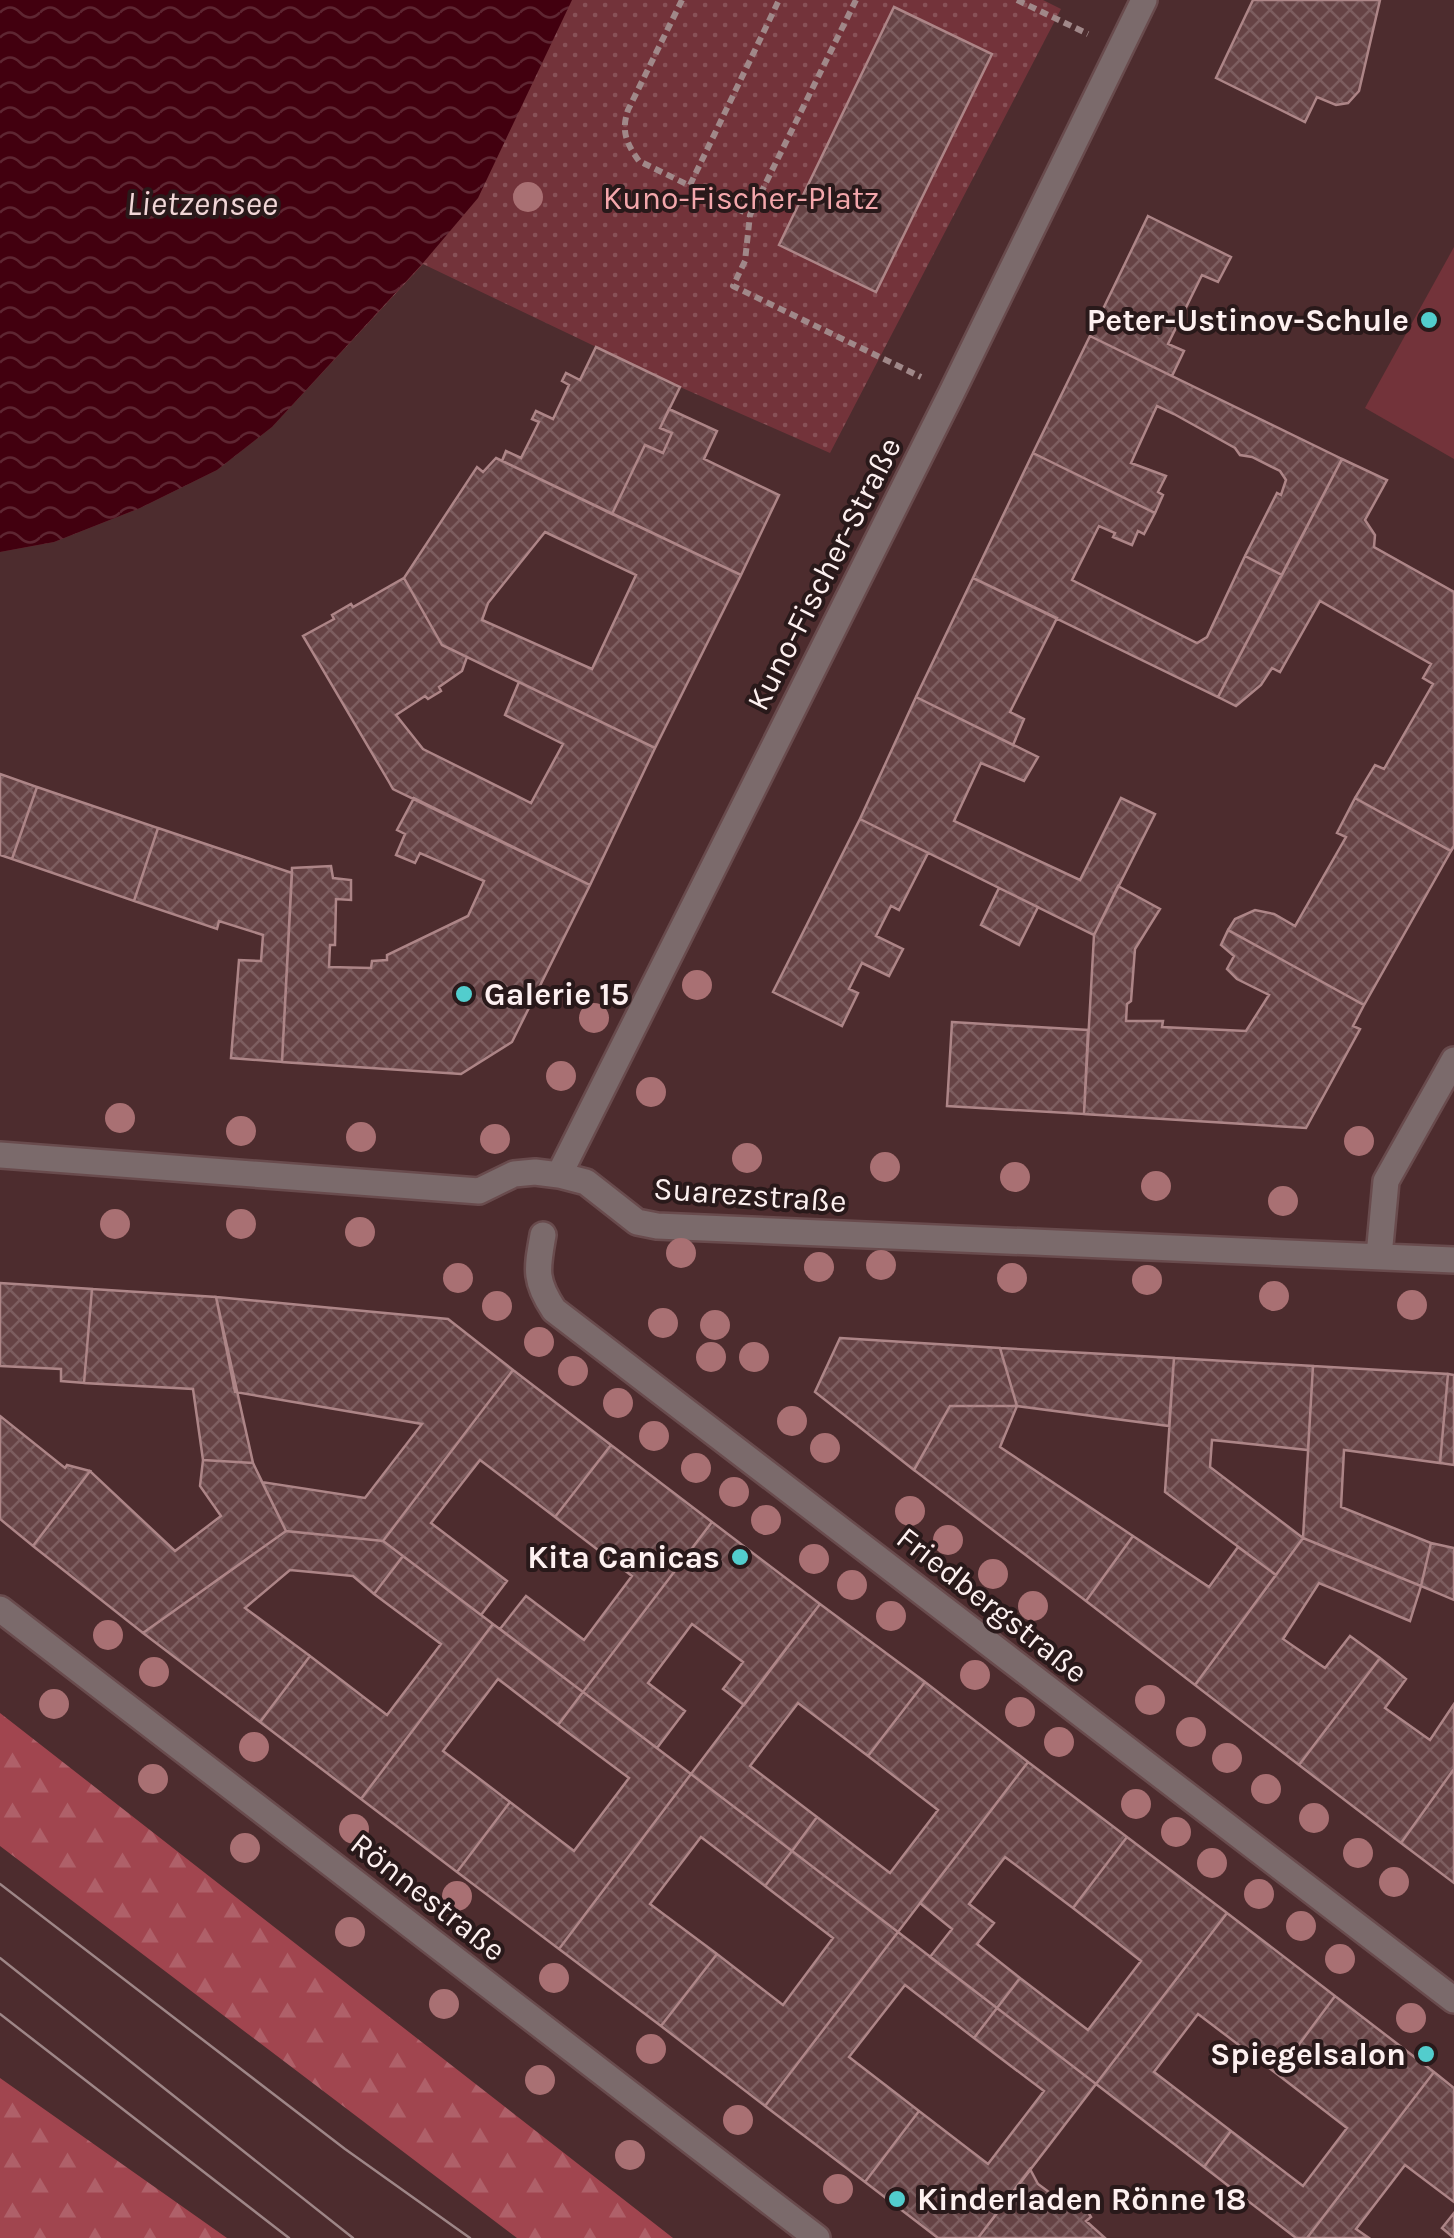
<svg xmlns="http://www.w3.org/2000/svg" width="1454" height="2238" font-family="Karla,sans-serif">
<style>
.grass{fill:#73333a}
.forest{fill:url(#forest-firs)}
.park{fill:url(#park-dots)}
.water{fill:url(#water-waves)}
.building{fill:url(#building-cross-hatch);stroke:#ad8587;stroke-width:2.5;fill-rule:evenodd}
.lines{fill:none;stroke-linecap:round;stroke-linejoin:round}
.minor-casing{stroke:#694b4d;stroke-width:30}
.path{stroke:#a08889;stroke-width:6;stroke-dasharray:8 5;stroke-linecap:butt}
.minor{stroke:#7b6a6b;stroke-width:25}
.tram{stroke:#9e8687;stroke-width:2.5}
.tree{fill:#a97073}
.poi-dot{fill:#52cdcd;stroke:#29191a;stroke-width:4}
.labels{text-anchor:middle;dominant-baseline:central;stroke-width:8;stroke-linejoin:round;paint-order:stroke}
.park-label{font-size:32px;fill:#f4a7ac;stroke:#29191a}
.poi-label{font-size:32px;font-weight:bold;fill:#fdf0f0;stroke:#29191a;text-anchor:end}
.street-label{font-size:32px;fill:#fdf0f0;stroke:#29191a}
.water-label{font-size:35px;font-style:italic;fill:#f1d6d7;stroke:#29191a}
</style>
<defs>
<pattern id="forest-firs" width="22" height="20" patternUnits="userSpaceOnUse" patternTransform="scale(2.5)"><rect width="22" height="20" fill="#a1454f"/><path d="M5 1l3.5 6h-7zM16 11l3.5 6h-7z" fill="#af6069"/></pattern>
<pattern id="park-dots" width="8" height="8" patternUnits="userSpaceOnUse" patternTransform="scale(2.5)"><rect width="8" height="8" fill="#73333a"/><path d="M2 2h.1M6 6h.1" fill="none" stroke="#885157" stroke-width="1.8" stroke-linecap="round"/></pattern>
<pattern id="water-waves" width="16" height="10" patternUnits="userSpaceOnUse" patternTransform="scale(2.5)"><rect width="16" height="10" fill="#42000f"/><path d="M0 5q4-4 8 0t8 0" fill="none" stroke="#5e2632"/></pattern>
<pattern id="building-cross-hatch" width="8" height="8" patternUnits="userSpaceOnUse" patternTransform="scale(2.5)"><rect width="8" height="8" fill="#664345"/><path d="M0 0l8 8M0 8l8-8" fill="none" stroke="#7d5e60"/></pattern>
</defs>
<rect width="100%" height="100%" fill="#4d2c2e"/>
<!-- grass -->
<path class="grass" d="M1454,247V459L1365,408Z"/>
<!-- forest -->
<path class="forest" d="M0,1713L673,2238H517L0,1846Z
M0,2078L227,2238H0Z"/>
<!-- park -->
<path class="park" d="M0,0H1043L1061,9L830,453L680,387L423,264L272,427L217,470L140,508L54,542L0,552Z"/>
<!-- water -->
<path class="water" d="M0,0H572L478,198L423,263L272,427L217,470L140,508L54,542L0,552Z"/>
<!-- building -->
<path class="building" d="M1253,0H1380L1359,91L1348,103L1336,105L1317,97L1305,122L1216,78Z
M894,7L992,54L876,292L779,245Z
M1148,216L1231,257L1218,282L1202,275L1168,344L1184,351L1172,376L1090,336Z
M1090,336L1342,459L1282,575L1245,556L1277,493L1281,495L1286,480L1280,471L1252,457L1240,455L1235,448L1174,414L1157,406L1131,463L1166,476L1158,492L1163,495L1155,513L1033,453Z
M596,347L680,387L660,428L672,433L663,453L645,445L612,514L502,461L506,451L521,458L539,422L532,419L536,411L553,419L569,385L562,381L566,373L580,380Z
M669,409L717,431L704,459L779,495L741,575L612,514L645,445L663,453L672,433L660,428Z
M1033,453L1155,513L1144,534L1138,531L1132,545L1113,537L1115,533L1099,526L1072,580L1197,643L1207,637L1245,556L1282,575L1218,697L973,578Z
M496,458L741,575L655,748L442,645L404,578L477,467L483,472ZM545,532L636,575L592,669L482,620L488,603Z
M1342,459L1387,480L1365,520L1375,535L1374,547L1454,592V846L1451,851L1355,798L1375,765L1384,769L1433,684L1423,678L1431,664L1320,601L1280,672L1272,668L1261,685L1236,706L1218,697Z
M404,578L442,645L467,657L462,671L439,687L441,691L428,699L425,696L396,715L423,749L531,803L563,744L505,715L519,682L655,748L590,885L393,789L389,782L303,636L334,619L332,615L351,604L353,607Z
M973,578L1057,618L1010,712L1024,719L1013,745L916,697Z
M916,697L1038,757L1024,781L981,763L954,821L1080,880L1121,798L1155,814L1094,935L860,819Z
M0,774L37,787L12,859L0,855Z
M37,787L158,828L134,901L12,859Z
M414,798L590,885L512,1042L461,1074L282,1062L292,868L331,866L333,878L351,880V900L336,899L335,945H330L329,967L371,968L372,961L387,960V955L468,916L484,881L420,853L415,863L396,855L405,834L397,830Z
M1355,798L1451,851L1364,1005L1228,930L1235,919L1255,910L1274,914L1295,926L1346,837L1337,833Z
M860,819L928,853L899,910L891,906L876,936L903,949L889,976L862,963L849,989L858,993L842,1026L773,992Z
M158,828L292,873L282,1062L231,1058L239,960L261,961L263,935L219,921L217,929L134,901Z
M1118,886L1160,909L1135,949L1131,1001L1127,1004L1126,1021H1163L1162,1027L1246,1031L1269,995L1237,979L1227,969L1234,956L1221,945L1228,930L1364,1005L1353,1026L1360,1029L1306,1128L1084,1114L1094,935Z
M999,888L1038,907L1019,945L981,925Z
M952,1022L1088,1030L1084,1114L947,1106Z
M0,1283L92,1289L84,1383L61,1381V1369L0,1366Z
M92,1289L216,1297L253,1463L203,1460L193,1389L84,1383Z
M216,1297L448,1319L513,1370L383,1541L286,1531L262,1482L365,1498L422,1424L235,1392Z
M840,1338L1000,1348L1017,1406H950L914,1470L815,1392Z
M1000,1348L1174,1358L1169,1426L1017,1406Z
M1174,1358L1313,1366L1308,1450L1212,1440L1210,1467L1303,1538L1276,1575L1165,1492Z
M1313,1366L1448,1374L1440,1463L1344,1450L1341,1507L1431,1543L1421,1586L1303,1538Z
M513,1370L611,1445L555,1517L480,1460L431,1523L507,1581L481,1615L383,1541Z
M1448,1374L1454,1375V1465L1440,1463Z
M950,1406H1017L1000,1447L1133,1536L1086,1601L914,1470Z
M0,1416L65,1468L67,1465L90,1471L33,1546L0,1519Z
M611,1445L712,1522L583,1692L500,1629L526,1596L584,1640L632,1576L555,1517Z
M203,1460L253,1463L286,1531L143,1633L33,1546L90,1471L175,1551L221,1516L200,1486Z
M712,1522L820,1604L744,1705L723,1689L743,1662L692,1624L648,1683L685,1711L657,1748L583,1692Z
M286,1531L383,1541L403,1556L374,1594L353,1576L290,1570L245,1608L310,1656L260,1722L143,1633Z
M1133,1536L1209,1587L1238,1547L1276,1575L1195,1685L1086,1601Z
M1303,1538L1421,1586L1410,1621L1319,1583L1283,1639L1325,1668L1350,1636L1380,1658L1299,1765L1195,1685Z
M1431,1543L1454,1548V1600L1421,1586Z
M403,1556L493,1624L361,1799L260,1722L310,1656L387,1715L441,1644L374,1594Z
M820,1604L925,1682L868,1756L798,1703L750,1766L817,1817L792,1851L691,1774Z
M493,1624L583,1692L558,1725L498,1679L443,1751L510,1802L457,1872L361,1799Z
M1380,1658L1406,1679L1385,1708L1430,1740L1454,1704V1769L1401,1843L1299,1765Z
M925,1682L1028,1762L898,1932L792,1851L817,1817L890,1873L938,1810L868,1756Z
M583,1692L691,1774L559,1949L457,1872L510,1802L574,1851L629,1778L558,1725Z
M1028,1762L1127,1837L1073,1908L1005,1857L969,1904L994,1923L977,1944L1020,1978L997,2008L930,1957L952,1929L920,1903Z
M1454,1769V1883L1401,1843Z
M691,1774L792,1851L765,1886L701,1837L650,1904L717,1954L661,2026L559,1949Z
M1127,1837L1227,1913L1096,2084L997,2008L1020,1978L1088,2030L1141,1961L1073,1908Z
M792,1851L898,1932L765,2106L661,2026L717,1954L783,2005L833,1938L765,1886Z
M1227,1913L1335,1996L1277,2074L1198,2014L1154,2072L1231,2131L1204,2167L1096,2084Z
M898,1932L997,2008L974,2038L905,1985L849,2057L919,2111L865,2182L765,2106Z
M1335,1996L1434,2072L1307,2238H1296L1204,2167L1231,2131L1303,2186L1347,2128L1277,2074Z
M997,2008L1096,2084L978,2238H938L865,2182L919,2111L988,2164L1044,2091L974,2038Z
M1434,2072L1454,2088V2202L1405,2165L1356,2229L1369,2238H1307Z
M1030,2169L1038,2184L1057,2198L1055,2206L1070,2211L1082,2202L1091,2217L1086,2221L1105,2238H978Z
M1454,2213V2238L1442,2228Z"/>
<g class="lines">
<!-- minor casing -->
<g class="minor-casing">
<path id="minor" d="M0,1155L479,1191L514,1174L535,1172L559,1175L586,1182L637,1222L657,1226L1454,1260
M559,1175L952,392L1144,0
M543,1235C537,1269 534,1280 554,1310L1454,2000
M1379,1256L1386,1181L1454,1060
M0,1609L817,2238"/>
</g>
<!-- path -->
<path class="path" d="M682,0L628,110C621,131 626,143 639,161L750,215
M856,0L750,215L745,261L733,286L921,377
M1017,0L1088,34
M690,185L779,0"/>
<!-- minor -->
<use href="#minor" class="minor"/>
<!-- tram -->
<path class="tram" d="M0,1884L345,2149L470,2238
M0,1958L353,2238
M0,2014L289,2238"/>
</g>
<!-- trees -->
<g class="tree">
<circle cx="528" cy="197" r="15"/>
<circle cx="697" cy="985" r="15"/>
<circle cx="594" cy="1018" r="15"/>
<circle cx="561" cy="1076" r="15"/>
<circle cx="651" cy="1092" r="15"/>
<circle cx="120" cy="1118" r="15"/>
<circle cx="241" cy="1131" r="15"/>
<circle cx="361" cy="1137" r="15"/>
<circle cx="495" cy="1139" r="15"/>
<circle cx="1359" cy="1141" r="15"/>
<circle cx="747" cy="1158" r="15"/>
<circle cx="885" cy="1167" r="15"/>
<circle cx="1015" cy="1177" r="15"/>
<circle cx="1156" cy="1186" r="15"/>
<circle cx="1283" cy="1201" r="15"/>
<circle cx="115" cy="1224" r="15"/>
<circle cx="241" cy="1224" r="15"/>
<circle cx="360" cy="1232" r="15"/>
<circle cx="681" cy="1253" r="15"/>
<circle cx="881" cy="1265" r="15"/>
<circle cx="819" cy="1267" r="15"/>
<circle cx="458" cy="1278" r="15"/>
<circle cx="1012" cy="1278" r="15"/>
<circle cx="1147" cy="1280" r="15"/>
<circle cx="1274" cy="1296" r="15"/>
<circle cx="1412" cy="1305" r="15"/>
<circle cx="497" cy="1306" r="15"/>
<circle cx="663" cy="1323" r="15"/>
<circle cx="715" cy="1325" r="15"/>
<circle cx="539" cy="1342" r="15"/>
<circle cx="711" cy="1357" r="15"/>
<circle cx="754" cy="1357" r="15"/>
<circle cx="573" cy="1371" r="15"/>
<circle cx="618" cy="1403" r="15"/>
<circle cx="792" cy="1421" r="15"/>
<circle cx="654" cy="1436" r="15"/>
<circle cx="825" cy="1448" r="15"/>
<circle cx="696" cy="1468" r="15"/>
<circle cx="734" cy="1492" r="15"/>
<circle cx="910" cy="1511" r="15"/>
<circle cx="766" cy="1520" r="15"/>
<circle cx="948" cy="1540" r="15"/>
<circle cx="814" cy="1559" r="15"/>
<circle cx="993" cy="1574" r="15"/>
<circle cx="852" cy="1585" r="15"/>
<circle cx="1033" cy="1606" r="15"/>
<circle cx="891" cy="1616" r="15"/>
<circle cx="108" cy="1635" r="15"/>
<circle cx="154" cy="1672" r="15"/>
<circle cx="975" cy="1675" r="15"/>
<circle cx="1150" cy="1700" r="15"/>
<circle cx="54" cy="1704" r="15"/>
<circle cx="1020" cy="1712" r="15"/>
<circle cx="1191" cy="1732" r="15"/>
<circle cx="1059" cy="1742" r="15"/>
<circle cx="254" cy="1747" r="15"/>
<circle cx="1227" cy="1758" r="15"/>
<circle cx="153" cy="1779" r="15"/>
<circle cx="1266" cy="1789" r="15"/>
<circle cx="1136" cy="1804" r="15"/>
<circle cx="1314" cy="1818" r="15"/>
<circle cx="354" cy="1829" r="15"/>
<circle cx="1176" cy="1832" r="15"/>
<circle cx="245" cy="1848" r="15"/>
<circle cx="1358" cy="1853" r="15"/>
<circle cx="1212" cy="1863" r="15"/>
<circle cx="1394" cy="1882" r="15"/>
<circle cx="1259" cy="1894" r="15"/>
<circle cx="457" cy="1896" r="15"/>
<circle cx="1301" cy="1926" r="15"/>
<circle cx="350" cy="1932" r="15"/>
<circle cx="1340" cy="1959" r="15"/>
<circle cx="554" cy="1978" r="15"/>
<circle cx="444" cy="2004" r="15"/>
<circle cx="1411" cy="2018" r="15"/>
<circle cx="651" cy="2049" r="15"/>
<circle cx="540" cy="2080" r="15"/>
<circle cx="738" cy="2120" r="15"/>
<circle cx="630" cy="2155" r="15"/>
<circle cx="838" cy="2189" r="15"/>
</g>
<!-- markers -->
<g class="poi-dot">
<circle cx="1429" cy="320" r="10"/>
<circle cx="464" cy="994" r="10"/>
<circle cx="740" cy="1557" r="10"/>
<circle cx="1426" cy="2054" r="10"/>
<circle cx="897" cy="2199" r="10"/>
</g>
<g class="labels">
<!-- park labels -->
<g class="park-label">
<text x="741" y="198">Kuno-Fischer-Platz</text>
</g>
<!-- poi labels -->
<g class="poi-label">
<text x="1409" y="320">Peter-Ustinov-Schule</text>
<text x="484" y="994" text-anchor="start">Galerie 15</text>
<text x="720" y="1557">Kita Canicas</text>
<text x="1406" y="2054">Spiegelsalon</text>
<text x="917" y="2199" text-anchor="start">Kinderladen Rönne 18</text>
</g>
<!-- street labels -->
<g class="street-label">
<text transform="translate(824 574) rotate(-63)">Kuno-Fischer-Straße</text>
<text transform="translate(750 1195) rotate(4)">Suarezstraße</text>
<text transform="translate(992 1605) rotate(38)">Friedbergstraße</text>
<text transform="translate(428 1897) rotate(38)">Rönnestraße</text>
</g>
<!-- water labels -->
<g class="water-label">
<text x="202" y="203">Lietzensee</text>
</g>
</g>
</svg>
